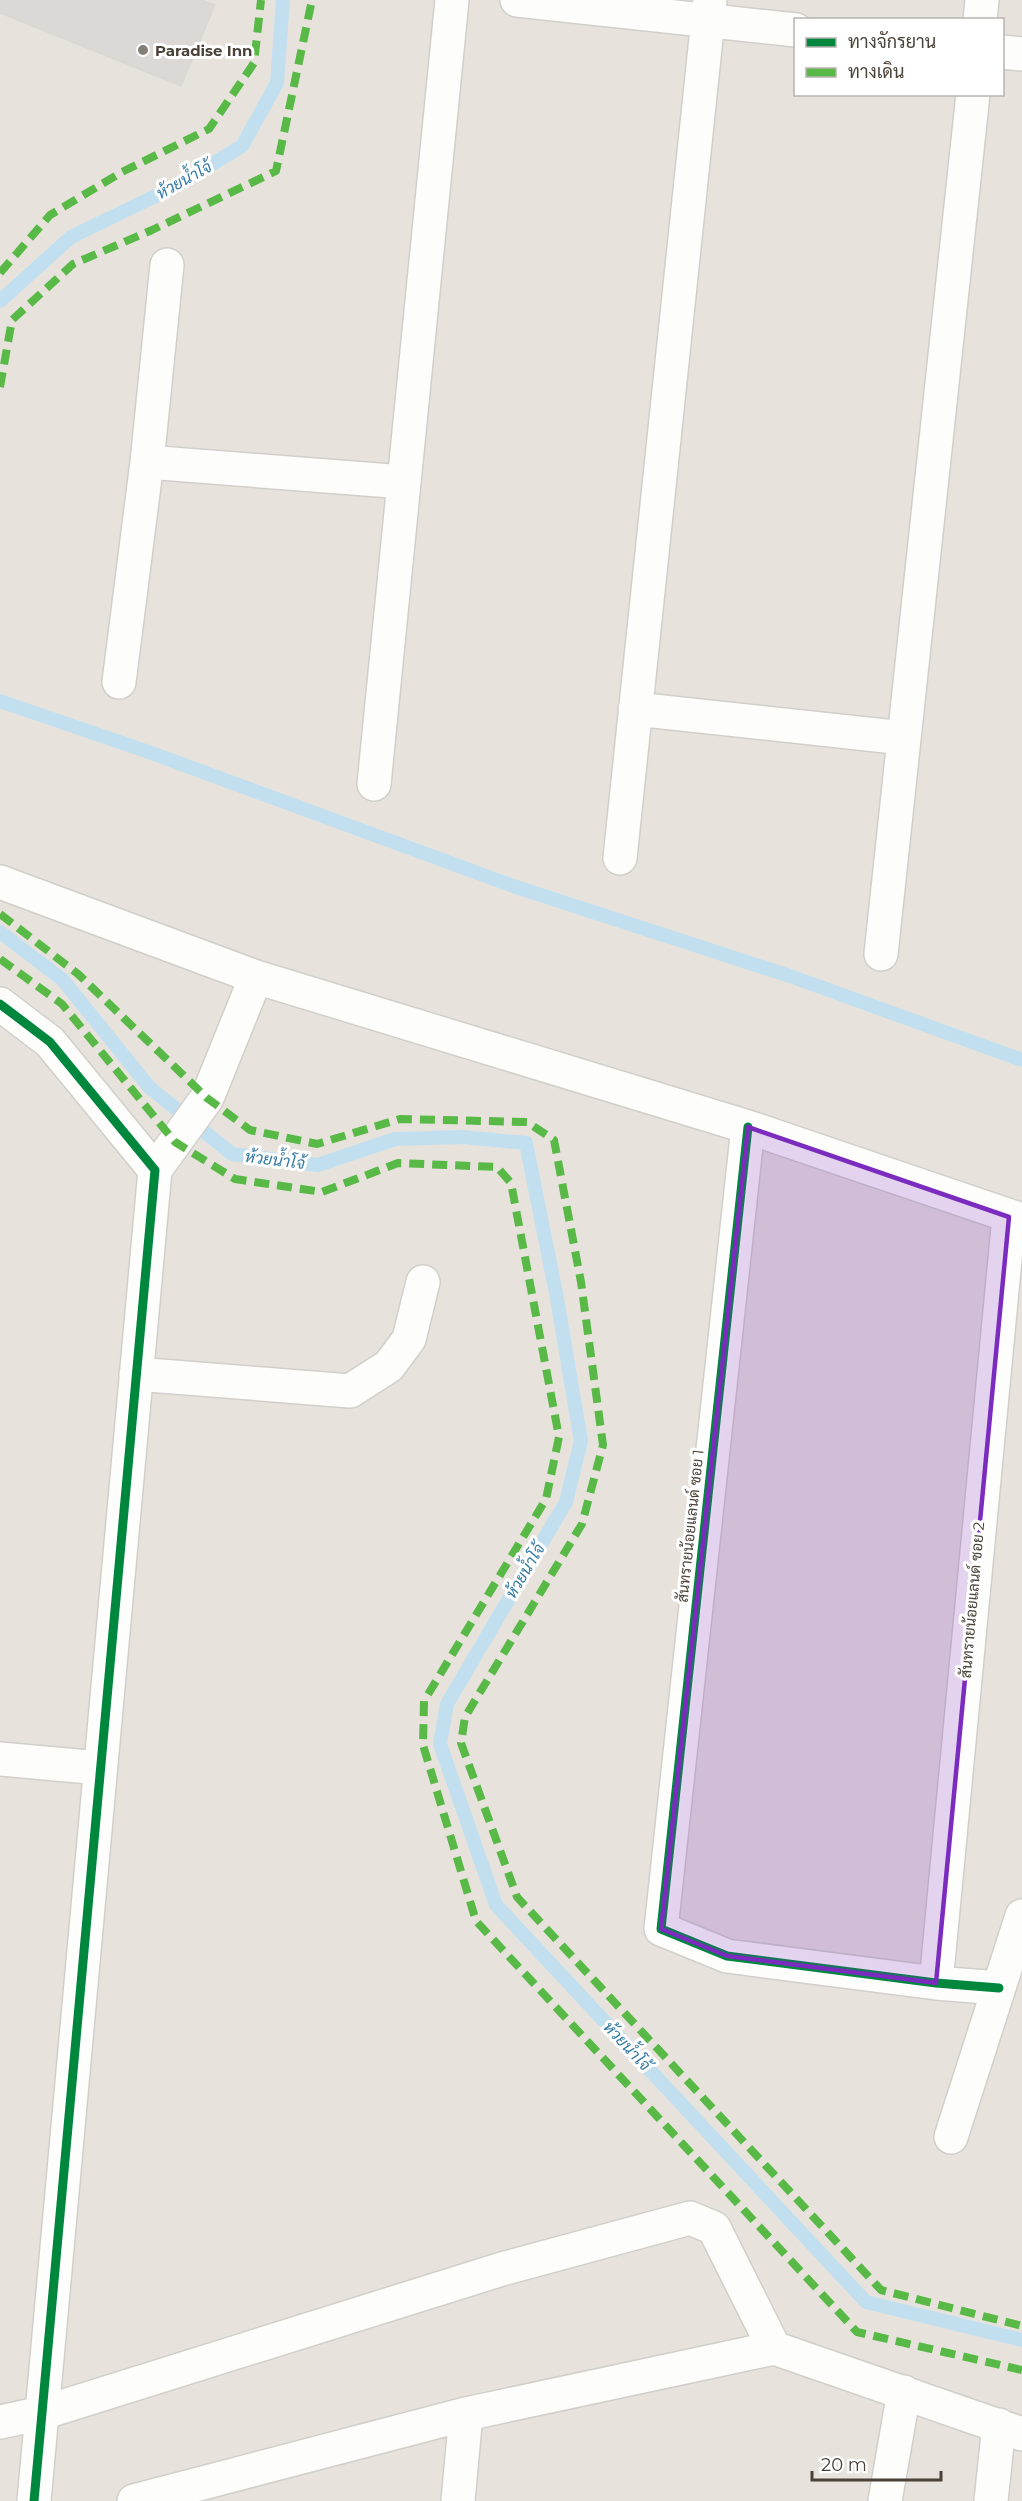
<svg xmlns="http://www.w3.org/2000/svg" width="1022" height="2501" font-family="Montserrat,Sarabun,sans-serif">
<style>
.residential{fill:#e7e3dc;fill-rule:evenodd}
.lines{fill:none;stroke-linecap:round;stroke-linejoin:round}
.stream{stroke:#c1dfef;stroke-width:14}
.building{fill:#dbd8d5;stroke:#dbd8d4;stroke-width:1.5}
.minor-casing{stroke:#d1cfcb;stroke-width:36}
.minor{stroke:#fdfdfc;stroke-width:33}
.quiet{stroke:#58b947;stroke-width:8;stroke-dasharray:15 8;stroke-linecap:butt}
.cycleway-casing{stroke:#fff;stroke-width:13}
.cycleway{stroke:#00873e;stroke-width:9}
.marked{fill:#7b2cbf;fill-opacity:0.2;stroke:#7b2cbf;stroke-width:4.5;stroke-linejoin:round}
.poi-dot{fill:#857f78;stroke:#fff;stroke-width:2}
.labels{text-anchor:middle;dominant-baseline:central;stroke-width:6;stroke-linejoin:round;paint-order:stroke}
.poi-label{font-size:15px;font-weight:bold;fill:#4a4239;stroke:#fff;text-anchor:start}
.street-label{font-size:15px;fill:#4a4239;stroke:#fff}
.water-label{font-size:16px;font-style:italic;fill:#3179a3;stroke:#fff}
</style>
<rect width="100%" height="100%" fill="#f3f1ee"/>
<!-- residential -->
<path class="residential" d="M0,0H1022V2501H0ZM796,20H1002V94H796Z"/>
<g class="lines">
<!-- stream -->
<path class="stream" d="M0,301L71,237L174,187L242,146L277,83L283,0
M0,701L146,751L513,886L790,976L1022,1060
M0,932L63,980L149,1087L232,1154L318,1165L395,1139L462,1137L526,1143L556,1293L581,1441L566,1502L447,1704L440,1744L496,1905L866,2302L1022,2340"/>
</g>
<!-- building -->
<path class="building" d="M0,0H202L215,5L181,86L0,13Z"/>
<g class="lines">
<!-- minor casing -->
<g class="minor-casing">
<path id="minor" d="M517,0L796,30
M980,20L982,0
M1002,52L1022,54
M147,462L404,482
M119,682L147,462L167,265
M635,709L904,738
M374,784L452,0
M620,858L710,0
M0,882L256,977L748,1127L1022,1220
M881,954L973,94
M0,1004L50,1042L155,1170L34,2501
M748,1127L661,1929L727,1956L936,1983L999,1988
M155,1170L207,1098L256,977
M136,1374L350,1391L389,1366L409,1339L423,1282
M0,1759L100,1768
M936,1983L1009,1217
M951,2137L1022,1916
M0,2422L42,2413L502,2269L690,2218L714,2228L774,2348
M134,2501L466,2414L774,2348L1022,2434
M458,2501L466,2414
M885,2501L904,2392
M991,2501L999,2425"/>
</g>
<!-- minor -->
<use href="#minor" class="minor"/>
<!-- quiet -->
<path class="quiet" d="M0,273L50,215L122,172L209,129L254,63L261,0
M0,387L12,320L73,264L152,230L276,171L312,0
M0,914L78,974L207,1098L250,1130L317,1144L400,1119L527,1122L554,1140L581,1282L603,1445L582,1524L465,1717L461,1743L517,1897L881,2290L1022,2326
M0,959L62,1004L175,1142L235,1179L322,1192L398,1163L497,1167L511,1183L559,1437L546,1499L424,1701L423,1745L476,1921L857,2332L1022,2370"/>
<!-- cycleway casing -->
<g class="cycleway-casing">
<path id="cycleway" d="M0,1004L50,1042L155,1170L34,2501
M748,1127L661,1929L727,1956L936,1983L999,1988"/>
</g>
<!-- cycleway -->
<use href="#cycleway" class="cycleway"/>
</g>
<!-- marked area -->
<path class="marked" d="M748,1127L1009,1217L936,1983L727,1956L661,1929Z"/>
<!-- markers -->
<circle class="poi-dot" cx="143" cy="50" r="6"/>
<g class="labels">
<!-- poi labels -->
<g class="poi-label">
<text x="155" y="50">Paradise Inn</text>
</g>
<!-- street labels -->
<g class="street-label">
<text transform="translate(690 1526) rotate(-84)">สันทรายน้อยแลนด์ ซอย 1</text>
<text transform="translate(972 1600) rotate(-85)">สันทรายน้อยแลนด์ ซอย 2</text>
</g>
<!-- water labels -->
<g class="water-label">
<text transform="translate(184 180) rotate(-29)">ห้วยน้ำโจ้</text>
<text transform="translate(275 1160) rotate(7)">ห้วยน้ำโจ้</text>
<text transform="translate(525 1571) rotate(-59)">ห้วยน้ำโจ้</text>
<text transform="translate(627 2046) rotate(47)">ห้วยน้ำโจ้</text>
</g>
</g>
<!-- legend -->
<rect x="794" y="18" width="210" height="78" fill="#ffffff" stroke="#b7b3b0" stroke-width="1.5"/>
<rect x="806" y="38" width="30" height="9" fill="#00873e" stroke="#b7b3b0" stroke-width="1.5"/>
<text x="848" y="48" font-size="18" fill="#4a4239">ทางจักรยาน</text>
<rect x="806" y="68" width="30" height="9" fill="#58b947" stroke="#b7b3b0" stroke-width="1.5"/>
<text x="848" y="78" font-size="18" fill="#4a4239">ทางเดิน</text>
<!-- scale -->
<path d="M812 2471v9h129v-9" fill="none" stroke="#4a4239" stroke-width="3"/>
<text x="821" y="2471" font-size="18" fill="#4a4239" stroke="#ffffff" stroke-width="4.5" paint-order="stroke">20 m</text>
</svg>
